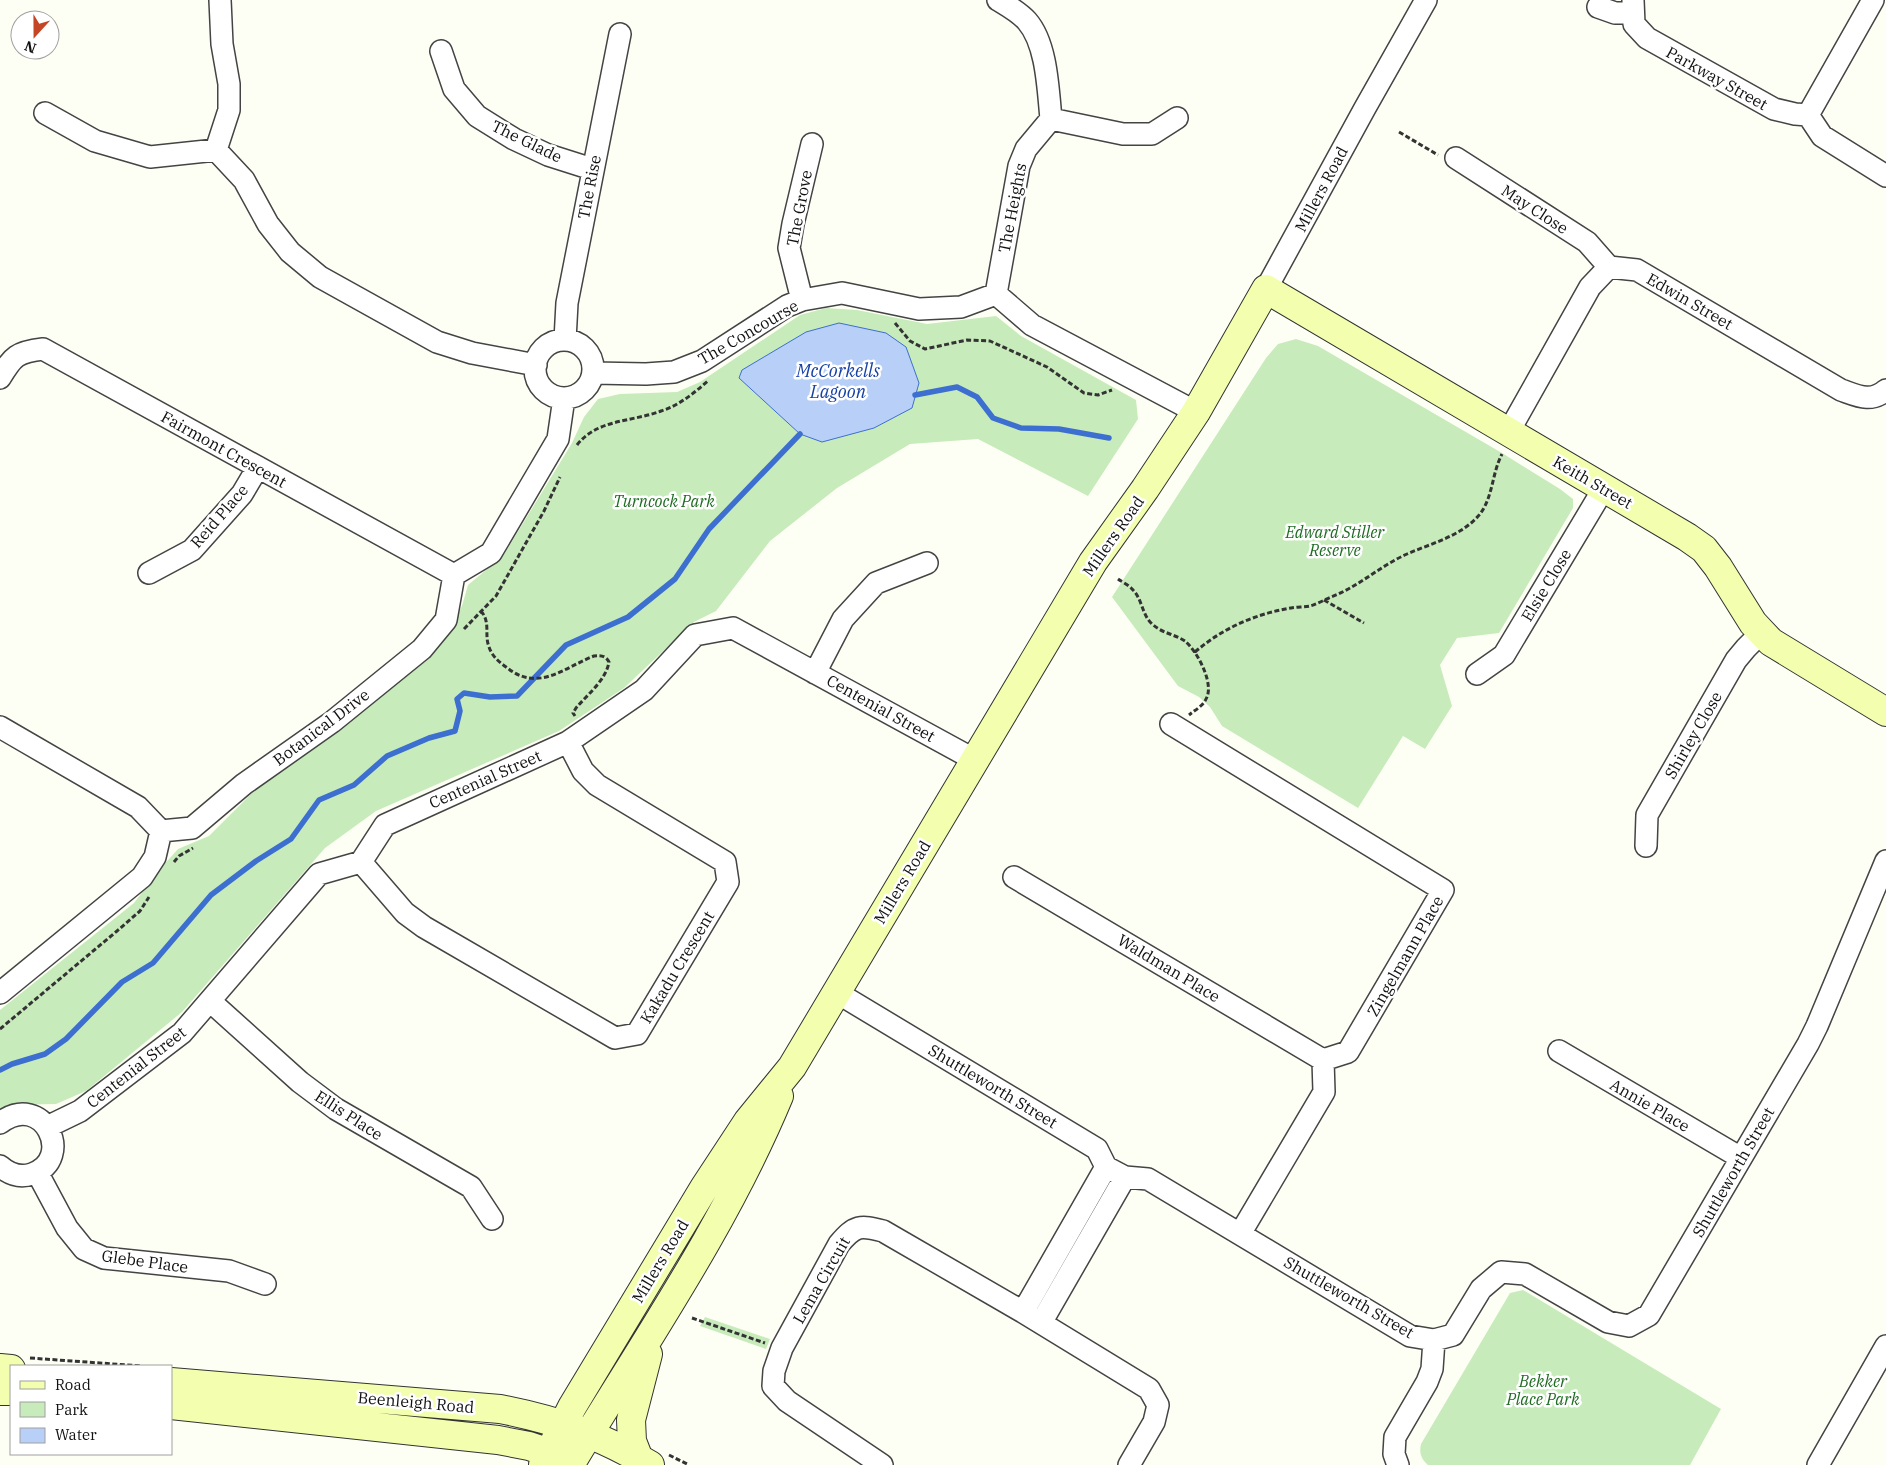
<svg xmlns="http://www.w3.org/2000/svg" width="1886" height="1465" font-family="'IBM Plex Serif',serif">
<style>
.green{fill:#c8ebbc}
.water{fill:#b8cff7;stroke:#3d6fd0}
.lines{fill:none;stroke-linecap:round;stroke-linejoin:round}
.stream{stroke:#3d6fd0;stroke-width:5.5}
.street-casing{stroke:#444;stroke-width:24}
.secondary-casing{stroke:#333;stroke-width:30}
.path{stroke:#333;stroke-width:3;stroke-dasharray:5 2.5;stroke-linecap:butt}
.street{stroke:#fff;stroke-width:21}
.secondary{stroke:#f3ffaf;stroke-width:28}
.labels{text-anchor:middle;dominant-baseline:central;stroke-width:5;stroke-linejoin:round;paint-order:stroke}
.street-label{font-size:16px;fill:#111;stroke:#fff}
.park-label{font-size:16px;font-style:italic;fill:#1e6b22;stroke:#fff}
.water-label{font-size:18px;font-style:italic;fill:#1642a6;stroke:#fff}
</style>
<rect width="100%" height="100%" fill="#fefff4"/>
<!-- green -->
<path class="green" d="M826,308L857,310L927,324L996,316L1021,336L1136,400L1138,419L1088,496L978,439L910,444L837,488L770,541L716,611L694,622L624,688L559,731L376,811L325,848L182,1012L86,1091L56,1104L7,1105L0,1115V1010L134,903L160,869L178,849L209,836L252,793L426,659L448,633L462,606L468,585L503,556L572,443L584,417L598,399L620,394L677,392L700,382L800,315Z
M1296,339L1318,346L1502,453L1560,489L1573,499V508L1499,633L1457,638L1440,665L1452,706L1425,749L1403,736L1358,808L1222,726L1210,707L1199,697L1178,686L1112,597L1266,358L1278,344Z
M1523,1290L1721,1409L1690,1465H1428C1421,1459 1419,1453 1421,1444L1510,1293Z
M705,1317L770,1339L766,1349L700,1326Z"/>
<!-- water -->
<path class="water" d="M839,323L886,333L906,347L919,383L912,408L874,428L822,442L800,434L739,378L742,370L806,332Z"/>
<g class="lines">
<!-- stream -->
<path class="stream" d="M915,395L957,387L977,397L993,418L1021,428L1059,429L1109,438
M0,1070L12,1064L45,1054L66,1039L122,982L153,963L211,895L256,861L291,839L319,800L354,785L387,756L429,738L455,731L460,711L457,699L464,693L490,697L517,696L566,645L628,617L675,579L709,529L800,434"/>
<!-- street casing -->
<g class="street-casing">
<path id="street" d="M220,0L222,44L229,84V110L216,150L244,180L268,224L290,252L320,277L437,342L472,353L536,365
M1633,0L1634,24L1647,38L1774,109L1795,114L1808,115L1822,136L1886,176
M1598,7L1615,13H1633
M441,51L454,89L477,116L514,139L548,155L592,169
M45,113L95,141L150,157L216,150
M1808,115L1873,0
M1051,119L1123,134H1152L1177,118
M1456,158L1587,242L1609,267
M1266,289L1365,108L1426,0
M996,294L1019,166L1026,149L1051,119C1048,89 1047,44 1027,21C1019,12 1008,6 998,0
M802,300L789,248L793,224L812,144
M565,340L567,303L620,34
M535 369a29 29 0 1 1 58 0a29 29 0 1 1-58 0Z
M593,373L646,374L674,372L702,361L787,306L802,300L842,293L919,309L961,307L996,294L1032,325L1196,412
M0,378C13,356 17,352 43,349L454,575
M1508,433L1590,287L1609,267L1637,270L1841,390C1858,396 1871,403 1886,390
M149,573L192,550L242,494L258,467
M815,673L843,619L876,583L927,563
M1477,674L1504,655L1604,488
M1171,724L1443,890L1348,1052L1323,1060L1324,1092L1240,1234
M0,727L138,807L161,831
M1646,846L1647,815L1736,660L1746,648L1761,633
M361,862L405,913L424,927L615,1038L637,1034L728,882L725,862L597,785L583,771L568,742
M1014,877L1323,1060
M836,992L1097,1149L1106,1167L1125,1177L1148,1179L1410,1336L1434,1340L1453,1335L1481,1289L1501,1272L1525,1274L1608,1322L1629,1326L1649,1315L1808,1044L1817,1026L1886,861
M0,993L142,877L155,857L161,831L192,828L244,784L332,722L422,649L446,620L454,575L491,553L558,439L564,398
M210,1001L300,1082L336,1109L471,1187L492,1219
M1559,1051L1741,1158
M0,1123C43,1090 76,1159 32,1174C20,1178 9,1174 0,1166
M47,1127L80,1111L182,1033L319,874L361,862L385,825L568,742L644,690L695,635L733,628L975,760
M37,1172L67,1228L84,1249L104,1258L229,1271L265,1284
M1023,1312L1106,1167
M1041,1323L1125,1177
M882,1465L787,1401L773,1386L774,1371L782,1348L839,1244C855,1225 860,1225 883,1231L1023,1312L1149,1389L1158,1405L1154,1422L1129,1465
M1398,1465L1394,1454L1395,1437L1427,1382L1432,1369L1434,1340
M1818,1465L1886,1346"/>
</g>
<!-- secondary casing -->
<g class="secondary-casing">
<path id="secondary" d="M0,1368L11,1369
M171,1382L500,1409C556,1420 601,1435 650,1465
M0,1391H11
M171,1405L498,1440L529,1446L565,1458
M639,1459L632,1441L631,1420L648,1354
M543,1465L572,1407L704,1188L748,1121L792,1067L1093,562L1145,489L1196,412L1266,289L1687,537L1704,549L1718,567L1753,623L1771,642L1886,712
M570,1465C643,1344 725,1226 779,1096"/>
</g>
<!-- path -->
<path class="path" d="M1399,132L1438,155
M895,323L910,341L925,349L967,340L990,341L1047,367L1084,393L1098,395L1112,390
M577,445C597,419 632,422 661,411C680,405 694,393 709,380
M1118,579C1122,582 1129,585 1133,590C1142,599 1142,614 1151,623C1161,633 1174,634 1185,641C1197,651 1215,684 1206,699C1203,706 1195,710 1189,715
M1324,600L1364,623
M481,611C491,623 484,634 489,647C492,656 499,662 506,667C538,693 563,668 594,656C601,655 606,656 609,662C606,680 588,694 576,708L573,713L575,716
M464,629L496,596L544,511L560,477
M1195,652C1223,628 1255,614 1291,608C1297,607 1304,607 1310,606C1317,604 1324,600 1331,597C1358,587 1380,566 1407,554C1432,543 1462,536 1480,514C1493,497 1492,473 1502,454
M174,862L179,856L193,848
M0,1029L117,931L140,911L149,897
M692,1318L765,1343
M30,1358L142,1366
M669,1455L689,1465"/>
<!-- street -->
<use href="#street" class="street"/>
<!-- secondary -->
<use href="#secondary" class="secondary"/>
</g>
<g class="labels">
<!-- street labels -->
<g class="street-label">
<text transform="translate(1717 78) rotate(29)">Parkway Street</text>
<text transform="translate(527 141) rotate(26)">The Glade</text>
<text transform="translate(589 187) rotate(-79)">The Rise</text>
<text transform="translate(1321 189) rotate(-62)">Millers Road</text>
<text transform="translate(799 208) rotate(-79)">The Grove</text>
<text transform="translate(1012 208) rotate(-79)">The Heights</text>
<text transform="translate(1535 209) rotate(33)">May Close</text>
<text transform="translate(1690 301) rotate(30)">Edwin Street</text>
<text transform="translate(748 332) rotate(-30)">The Concourse</text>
<text transform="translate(224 449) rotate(29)">Fairmont Crescent</text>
<text transform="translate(1593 482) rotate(30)">Keith Street</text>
<text transform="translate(219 516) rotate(-49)">Reid Place</text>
<text transform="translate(1113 536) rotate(-55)">Millers Road</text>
<text transform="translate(1546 585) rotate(-59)">Elsie Close</text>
<text transform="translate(881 708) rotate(29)">Centenial Street</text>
<text transform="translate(321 727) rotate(-37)">Botanical Drive</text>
<text transform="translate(1693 735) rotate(-60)">Shirley Close</text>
<text transform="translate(485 779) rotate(-24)">Centenial Street</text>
<text transform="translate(902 882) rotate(-59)">Millers Road</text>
<text transform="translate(1405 956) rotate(-60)">Zingelmann Place</text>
<text transform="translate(677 967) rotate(-59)">Kakadu Crescent</text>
<text transform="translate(1169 968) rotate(31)">Waldman Place</text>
<text transform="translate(136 1067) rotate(-38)">Centenial Street</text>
<text transform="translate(993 1086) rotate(31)">Shuttleworth Street</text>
<text transform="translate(1650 1105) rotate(30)">Annie Place</text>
<text transform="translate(349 1115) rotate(33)">Ellis Place</text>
<text transform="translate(1733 1172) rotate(-60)">Shuttleworth Street</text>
<text transform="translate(145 1261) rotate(8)">Glebe Place</text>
<text transform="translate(660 1261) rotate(-59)">Millers Road</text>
<text transform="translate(821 1280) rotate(-60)">Lema Circuit</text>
<text transform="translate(1349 1297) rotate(30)">Shuttleworth Street</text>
<text transform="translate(416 1402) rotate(5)">Beenleigh Road</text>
</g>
<!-- park labels -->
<g class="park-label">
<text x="664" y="501">Turncock Park</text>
<text x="1335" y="532">Edward Stiller<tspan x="1335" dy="18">Reserve</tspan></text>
<text x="1543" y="1381">Bekker<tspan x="1543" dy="18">Place Park</tspan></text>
</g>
<!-- water labels -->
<g class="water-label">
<text x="838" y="370">McCorkells<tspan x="838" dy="21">Lagoon</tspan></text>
</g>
</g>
<!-- legend -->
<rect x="10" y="1365" width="162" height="90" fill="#ffffff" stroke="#a0a0a0"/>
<rect x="20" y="1381" width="25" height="8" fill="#f3ffaf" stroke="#a0a0a0"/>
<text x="55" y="1390" font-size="15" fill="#111111">Road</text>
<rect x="20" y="1402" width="25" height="15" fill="#c8ebbc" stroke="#a0a0a0"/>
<text x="55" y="1415" font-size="15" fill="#111111">Park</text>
<rect x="20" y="1428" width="25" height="15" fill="#b8cff7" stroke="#a0a0a0"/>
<text x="55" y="1440" font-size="15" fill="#111111">Water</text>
<!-- north arrow -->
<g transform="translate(35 35) rotate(201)"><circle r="24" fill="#ffffff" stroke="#a0a0a0"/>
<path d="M0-4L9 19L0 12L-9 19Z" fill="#c44625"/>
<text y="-8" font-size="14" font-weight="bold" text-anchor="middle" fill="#111111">N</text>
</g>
</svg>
